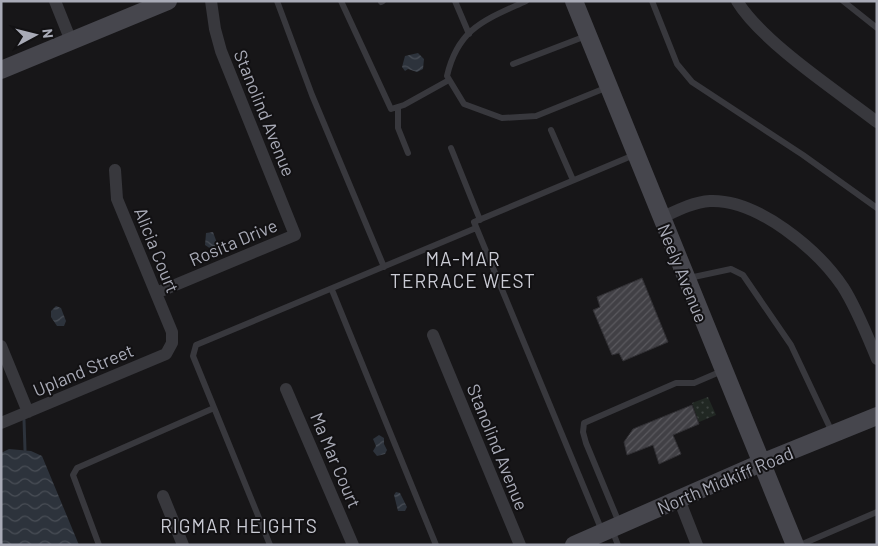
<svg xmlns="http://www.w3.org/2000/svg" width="878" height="546" font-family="Barlow,sans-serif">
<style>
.grass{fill:url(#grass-dots)}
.water{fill:url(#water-waves)}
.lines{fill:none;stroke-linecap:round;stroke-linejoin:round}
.stream{stroke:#2d333c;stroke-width:3}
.building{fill:url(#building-hatch);stroke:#313034}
.lane{stroke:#38383d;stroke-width:6}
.street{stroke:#38383d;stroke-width:12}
.secondary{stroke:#46464d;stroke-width:18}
.labels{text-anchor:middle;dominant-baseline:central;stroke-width:4;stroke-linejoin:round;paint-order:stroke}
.street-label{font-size:18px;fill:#a9abb7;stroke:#121113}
.neighbourhood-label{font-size:19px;letter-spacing:1px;fill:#cacbd4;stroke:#121113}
</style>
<defs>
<pattern id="grass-dots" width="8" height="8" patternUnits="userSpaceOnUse" patternTransform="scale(1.25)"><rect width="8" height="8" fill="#212823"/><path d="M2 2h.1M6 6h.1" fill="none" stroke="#3e4441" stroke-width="1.8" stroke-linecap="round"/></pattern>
<pattern id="water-waves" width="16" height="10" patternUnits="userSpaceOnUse" patternTransform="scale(1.25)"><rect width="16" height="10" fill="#2d333c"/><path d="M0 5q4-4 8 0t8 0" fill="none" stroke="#494e56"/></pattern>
<pattern id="building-hatch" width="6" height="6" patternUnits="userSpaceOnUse" patternTransform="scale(1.25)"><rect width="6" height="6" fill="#414045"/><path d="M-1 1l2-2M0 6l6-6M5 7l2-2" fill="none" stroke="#5a595e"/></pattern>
</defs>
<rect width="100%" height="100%" fill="#171618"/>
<!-- grass -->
<path class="grass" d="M708,397L716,415L699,422L692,403Z"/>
<!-- water -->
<path class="water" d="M418,53L424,59L423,69L417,72L408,69L405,71L402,67L405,56Z
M213,232L217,243L215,247L211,249L205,245L206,233Z
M56,306L61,308L66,321L64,326H57L51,317V311Z
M379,435L384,438V444L387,450L385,454L377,456L373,451L376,446L373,439Z
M9,449L31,451L42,456L79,545H1V453Z
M396,492L400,493L407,507L405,511H398L394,495Z"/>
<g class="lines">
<!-- stream -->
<path class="stream" d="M24,420L25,450"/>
</g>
<!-- building -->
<path class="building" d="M642,278L668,342L623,361L619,353L612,355L593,310L600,307L597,297Z
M692,405L699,424L673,435L681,454L659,464L653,445L627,455L624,442L633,429Z"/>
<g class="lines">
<!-- lane -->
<path class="lane" d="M277,1L312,95L384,267
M341,1L391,109L404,105L449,80
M455,1L469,34
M526,1C485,20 458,28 447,76L464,104L502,118L536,116L608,87
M652,1L677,64L692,82L803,155L877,208
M843,1L877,28
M381,2L383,1
M513,64L586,36
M398,107V128L408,153
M551,130L573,180
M451,148L480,220
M689,278L731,269L743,275L791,345L832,432
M332,290L436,545
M620,525L586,443L583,432L584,423L676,383H694L722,371
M612,530L618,545
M602,531L474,222L634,155
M99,545L73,475L77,468L214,408
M270,545L193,356L196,345L476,228
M800,545L877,512"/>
<!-- street -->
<path class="street" d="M55,1L71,41
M737,1C763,43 837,91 877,122
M661,218C676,211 693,202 710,201C758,199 818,250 843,287C857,309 867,335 877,359
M156,293L295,235L221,51L215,29L211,1
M433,335L520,545
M1,346L28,412
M286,389L353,545
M1,423L166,354L172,343V332L117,199L115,170
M163,496L183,545
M679,499L697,545"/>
<!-- secondary -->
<path class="secondary" d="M574,1L795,545
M1,70L168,1
M574,545L761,463L877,416"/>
</g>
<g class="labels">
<!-- street labels -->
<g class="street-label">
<text transform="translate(265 113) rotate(68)">Stanolind Avenue</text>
<text transform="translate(233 242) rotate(-23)">Rosita Drive</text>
<text transform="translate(157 250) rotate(68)">Alicia Court</text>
<text transform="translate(683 273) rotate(68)">Neely Avenue</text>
<text transform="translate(83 370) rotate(-23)">Upland Street</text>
<text transform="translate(498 447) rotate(68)">Stanolind Avenue</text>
<text transform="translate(336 460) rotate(67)">Ma Mar Court</text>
<text transform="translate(725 480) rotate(-23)">North Midkiff Road</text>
</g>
<!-- neighbourhood labels -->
<g class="neighbourhood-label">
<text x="463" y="258">MA-MAR<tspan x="463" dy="22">TERRACE WEST</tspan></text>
<text x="239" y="525">RIGMAR HEIGHTS</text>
</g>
</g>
<!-- border -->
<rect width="878" height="546" fill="none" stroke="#a9abb7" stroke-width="5"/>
<!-- north arrow -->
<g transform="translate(35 35) rotate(83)" stroke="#121113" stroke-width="4" paint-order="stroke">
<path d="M0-4L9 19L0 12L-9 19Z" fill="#a9abb7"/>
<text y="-8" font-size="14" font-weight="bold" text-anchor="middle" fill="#a9abb7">N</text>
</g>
</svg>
